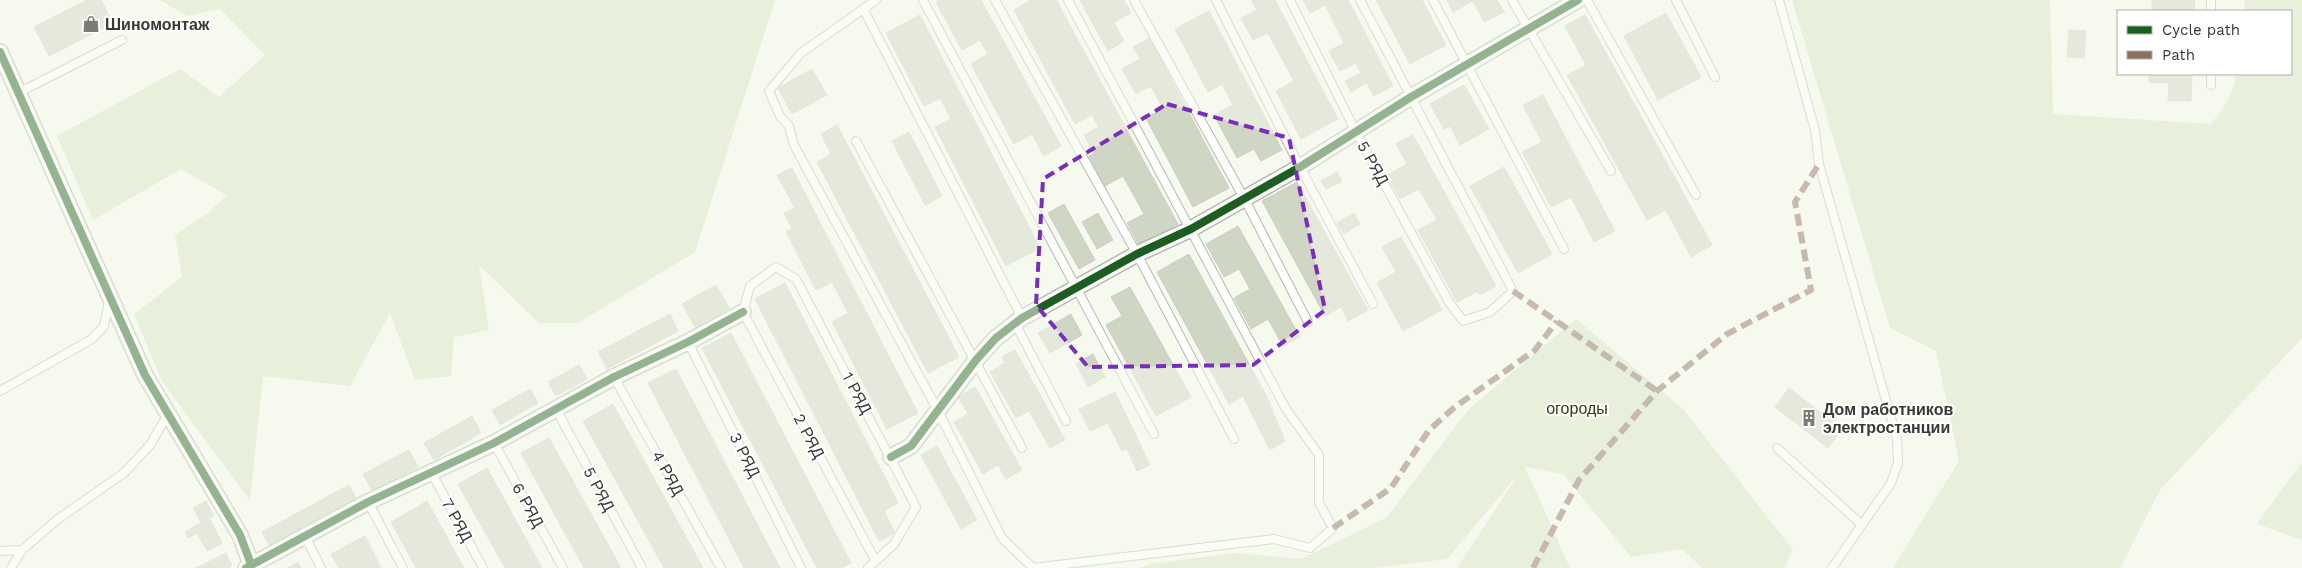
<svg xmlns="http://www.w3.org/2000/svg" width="2302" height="568" font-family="'Work Sans',sans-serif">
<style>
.green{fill:#d7e2c3}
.building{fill:#d0d6c4;stroke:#cccfc6}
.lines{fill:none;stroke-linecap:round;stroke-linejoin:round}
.service-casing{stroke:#b6b9b2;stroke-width:10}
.minor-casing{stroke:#b6b9b2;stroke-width:18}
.service{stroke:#fefefc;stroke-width:8}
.minor{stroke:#fefefc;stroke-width:15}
.quiet{stroke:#8d6e63;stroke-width:6;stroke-dasharray:12 6;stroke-linecap:butt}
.cycleway-casing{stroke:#fff;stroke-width:11}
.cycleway{stroke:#1b5e20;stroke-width:8}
.marked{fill:none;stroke:#7b2cbf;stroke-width:4;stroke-dasharray:10 6;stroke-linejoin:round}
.labels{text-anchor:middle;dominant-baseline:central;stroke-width:4.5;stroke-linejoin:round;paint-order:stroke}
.poi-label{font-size:16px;font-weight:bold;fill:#373a33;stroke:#fff;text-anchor:start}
.street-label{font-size:16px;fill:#373a33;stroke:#fff}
.park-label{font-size:16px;fill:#2f3d07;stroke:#fff}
</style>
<rect width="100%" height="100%" fill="#f5f9ee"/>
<!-- green -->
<path class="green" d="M160,0H775L695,252L578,323H539L479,265L489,330L454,337L451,376L415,380L390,313L350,386L263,376L250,501L162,381L134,314L182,277L175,235L209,212L227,195L181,169L93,220L57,136L180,69L219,97L265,55L220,9L187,16Z
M1792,0H2050L2053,114L2211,124C2224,108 2234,94 2236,74H2291V11H2244L2245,0H2302V338L2160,490L2120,568H1893L1959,461L1936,351L1890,328Z
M1576,319L1684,410L1793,550L1784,568H1702L1682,549L1631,557L1563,474L1525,467L1570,568H1457L1520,472L1447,559L1375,568H1139L1150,564L1235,553L1301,559L1386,518L1469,409Z
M2302,462V540L2257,524Z"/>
<!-- building -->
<path class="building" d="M87,0H101L113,23L49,56L34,27Z
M940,0H981L1061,146L1044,156L1032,134L1014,144L971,64L988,54L980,40L962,50L936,2Z
M1056,0L1178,224L1139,245L1127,223L1144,214L1123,176L1105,186L1089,156L1094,154L1084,135L1099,127L1092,115L1075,124L1014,10L1031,0Z
M1080,0H1124L1131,13L1114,22L1124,41L1108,51Z
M1251,0H1275L1338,119L1301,139L1276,91L1294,81L1268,33L1253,40L1241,18L1257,10Z
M1303,0H1348L1393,86L1374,96L1367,83L1351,92L1345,81L1361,73L1356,63L1340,71L1329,51L1344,43L1325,5L1310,13Z
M1376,0H1422L1446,45L1410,64Z
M1447,0H1497L1504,12L1484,22L1473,1L1453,12Z
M2152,0H2195L2194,11H2152Z
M1209,11L1282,150L1261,161L1254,149L1237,158L1214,115L1233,105L1222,84L1208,92L1175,29Z
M1666,13L1701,77L1658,100L1624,36Z
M920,15L1040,248L1006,266L935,127L951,119L940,98L924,106L886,33Z
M1585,15L1712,245L1691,257L1666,210L1647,220L1567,75L1586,65L1565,26Z
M2069,30L2086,31L2084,58L2067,57Z
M1149,38L1229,188L1193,207L1146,118L1163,109L1151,86L1136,94L1122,69L1140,59L1133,47Z
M812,69L827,95L792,114L778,88Z
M2149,74H2192L2191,101H2168L2169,83L2149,82Z
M1464,85L1489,129L1460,145L1450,126L1444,129L1430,104Z
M1543,95L1615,231L1594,242L1571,197L1551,207L1522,152L1542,142L1523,105Z
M837,125L959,357L928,373L817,162L831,154L821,134Z
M909,132L942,196L925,205L892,141Z
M1413,135L1496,286L1480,295L1478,291L1457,302L1418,230L1437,220L1419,189L1400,199L1387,175L1407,164L1396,144Z
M1504,167L1552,254L1518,273L1470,186Z
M792,168L918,413L887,429L832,322L848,313L832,282L816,290L786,232L792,228L784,213L795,208L777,175Z
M1337,172L1342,181L1326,189L1321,181Z
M1297,182L1368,310L1348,321L1341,307L1325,316L1262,201Z
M1064,204L1095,260L1079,269L1048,213Z
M1098,213L1113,240L1097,249L1082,222Z
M1354,213L1360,224L1344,234L1337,223Z
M1238,226L1300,337L1283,346L1268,319L1251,329L1234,298L1250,289L1239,269L1224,277L1206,244Z
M1401,237L1442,310L1403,331L1377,283L1396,272L1382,247Z
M1189,254L1266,395L1285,441L1270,450L1243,396L1229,404L1157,272Z
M785,283L898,503L884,511L895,533L879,541L755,299Z
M716,285L729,308L695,327L682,304Z
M1130,287L1191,397L1156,416L1106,325L1122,316L1111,297Z
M670,314L678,331L607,369L598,352Z
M1071,314L1082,335L1050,353L1038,333Z
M731,333L851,563L842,568H817L702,348Z
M1015,350L1065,440L1050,448L1029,411L1016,418L990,372L1005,363L1002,357Z
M1093,354L1105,377L1088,387L1076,364Z
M579,365L587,379L556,396L548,382Z
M676,369L780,568H744L648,383Z
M975,387L1022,470L1006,479L998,465L983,474L954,422L968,414L958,397Z
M1789,388L1842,429L1828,448L1775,407Z
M530,389L538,403L500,425L492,410Z
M1115,392L1150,465L1137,471L1127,449L1122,451L1108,423L1090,431L1079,409Z
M613,404L703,568H664L583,421Z
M472,416L481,433L434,460L424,443Z
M549,438L621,568H584L521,453Z
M937,446L977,520L961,529L921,455Z
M409,450L418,467L372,491L363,474Z
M487,468L542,568H505L458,484Z
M349,485L356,498L269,545L262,532Z
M206,501L214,516L209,518L222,543L207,551L197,533L188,538L185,532L201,523L193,508Z
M427,501L464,568H416L391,522Z
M365,536L381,568H339L331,554Z
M226,553L232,566L227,568H196Z
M298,562L301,568H287Z"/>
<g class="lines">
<!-- service casing -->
<g class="service-casing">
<path id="service" d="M876,0L801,53L769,91L780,116L789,126L794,145L937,409L1002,538L1033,568L1274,539L1310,548L1333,528L1319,503V455L1286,409L1068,0
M923,0L1154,434
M995,0L1137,254L1234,439
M1134,0L1244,198L1308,322
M1216,0L1300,167L1373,304
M1290,0L1356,132L1449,302L1463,321L1490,312L1513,291L1360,0
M1433,0L1564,249
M1512,0L1611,171
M1587,0L1696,195
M1676,0L1715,77
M1779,0L1815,130L1819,164L1897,439L1898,463L1891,483L1832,568
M2211,0V11
M864,10L1022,318
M2211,74V85
M18,93L122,40
M856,141L1022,448
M1015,323L1066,421
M688,342L801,568
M614,377L721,568
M0,391L92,339L104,326L109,302
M556,409L642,568
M494,443L563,568
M1777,448L1862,525
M431,472L483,568
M368,502L403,568
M305,536L321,568
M0,551L22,550
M11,568L22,550L58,519L124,473L150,445L168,414
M868,568L894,544L916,507L796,279L776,267L750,286L743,312L875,560"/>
</g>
<!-- minor casing -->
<g class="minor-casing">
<path id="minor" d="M0,52L145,375L240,535L251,564
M891,457L911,446L976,360L996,338L1022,318L1137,254L1191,229L1300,167L1411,97L1578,0
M246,568L368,502L494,443L614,377L688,342L743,312"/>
</g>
<!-- service -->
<use href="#service" class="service"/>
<!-- minor -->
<use href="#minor" class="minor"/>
<!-- quiet -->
<path class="quiet" d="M1513,291L1657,391
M1333,528L1391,488L1429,430L1455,407L1535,350L1557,321
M1533,568L1579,480L1657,391L1727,334L1811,290L1795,202L1819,164"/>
<!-- cycleway casing -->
<g class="cycleway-casing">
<path id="cycleway" d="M0,52L145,375L240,535L251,564
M891,457L911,446L976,360L996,338L1022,318L1137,254L1191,229L1300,167L1411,97L1578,0
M246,568L368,502L494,443L614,377L688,342L743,312"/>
</g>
<!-- cycleway -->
<use href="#cycleway" class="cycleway"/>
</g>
<!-- marked area -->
<path d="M0 0H2302V568H0ZM1167,104L1289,138L1325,310L1253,365L1088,367L1036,305L1043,179Z" fill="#f5f9ee" fill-opacity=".55" fill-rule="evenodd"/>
<path class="marked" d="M1167,104L1289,138L1325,310L1253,365L1088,367L1036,305L1043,179Z"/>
<!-- icons -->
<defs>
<g id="shop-bare" transform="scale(1.35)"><path d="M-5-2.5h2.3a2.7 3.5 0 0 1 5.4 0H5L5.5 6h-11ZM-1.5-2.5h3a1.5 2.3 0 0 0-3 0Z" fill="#7a7d74" stroke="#fff" stroke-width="2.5" paint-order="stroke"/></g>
<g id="building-bare" transform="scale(1.35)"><path d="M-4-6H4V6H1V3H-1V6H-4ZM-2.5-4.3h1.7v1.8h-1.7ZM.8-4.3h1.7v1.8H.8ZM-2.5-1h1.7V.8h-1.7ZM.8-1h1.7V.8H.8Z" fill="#7a7d74" stroke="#fff" stroke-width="2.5" paint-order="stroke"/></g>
</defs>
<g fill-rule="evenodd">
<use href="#shop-bare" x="91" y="24"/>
<use href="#building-bare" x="1809" y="418"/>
</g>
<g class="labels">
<!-- poi labels -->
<g class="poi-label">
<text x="105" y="24">Шиномонтаж</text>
<text x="1823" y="409">Дом работников<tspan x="1823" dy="18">электростанции</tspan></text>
</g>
<!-- street labels -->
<g class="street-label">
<text transform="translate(1373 163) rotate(61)">5 РЯД</text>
<text transform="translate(857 393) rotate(62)">1 РЯД</text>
<text transform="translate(809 436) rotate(62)">2 РЯД</text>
<text transform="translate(745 455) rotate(63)">3 РЯД</text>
<text transform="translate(668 473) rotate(61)">4 РЯД</text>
<text transform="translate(599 489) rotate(62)">5 РЯД</text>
<text transform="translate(528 505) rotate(61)">6 РЯД</text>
<text transform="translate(457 520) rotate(61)">7 РЯД</text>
</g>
<!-- park labels -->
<g class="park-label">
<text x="1577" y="408">огороды</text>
</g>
</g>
<!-- legend -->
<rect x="2117" y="10" width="175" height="65" fill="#ffffff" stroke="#afb0ad"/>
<rect x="2127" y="26" width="25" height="8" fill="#1b5e20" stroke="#afb0ad"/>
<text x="2162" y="35" font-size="15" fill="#373a33">Cycle path</text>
<rect x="2127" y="51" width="25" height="8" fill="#8d6e63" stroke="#afb0ad"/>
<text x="2162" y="60" font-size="15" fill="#373a33">Path</text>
</svg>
